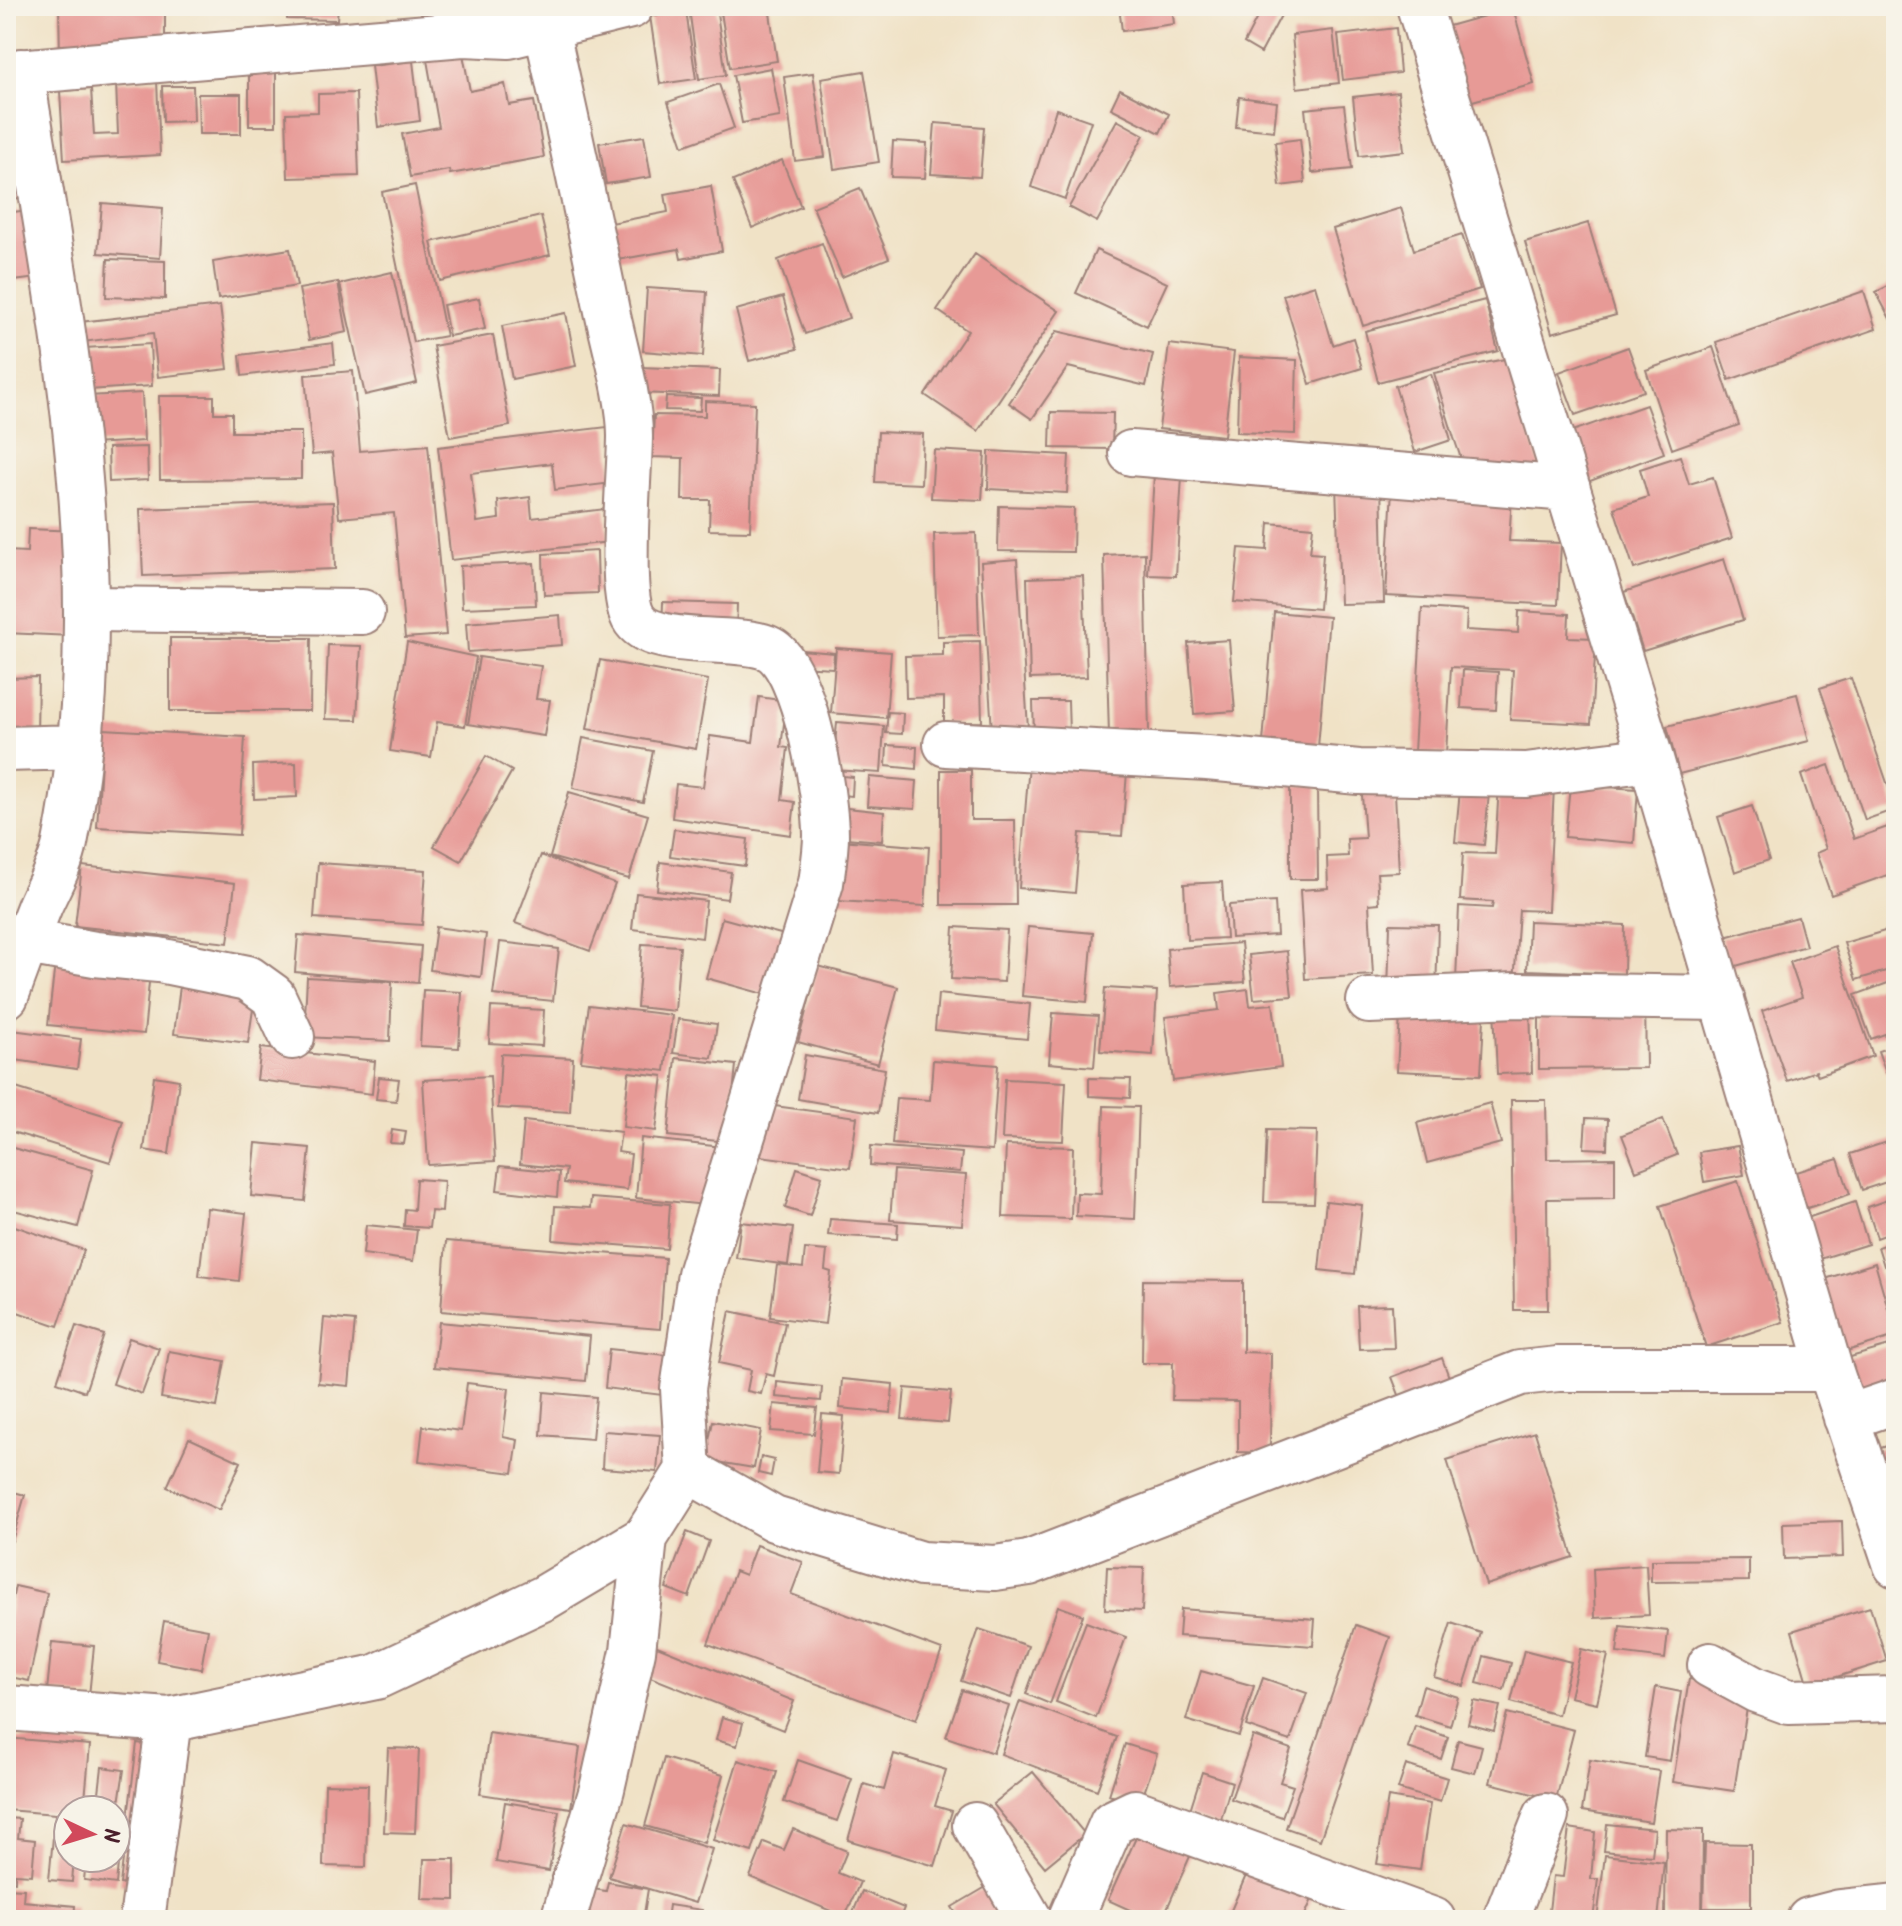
<svg xmlns="http://www.w3.org/2000/svg" width="1902" height="1926" font-family="Kalam,sans-serif">
<style>
.building{fill:#e79a96}
.lines{fill:none;stroke-linecap:round;stroke-linejoin:round}
.minor-casing{stroke:#9d8078;stroke-width:48}
.minor{stroke:#fff;stroke-width:44}
</style>
<rect width="100%" height="100%" fill="#f7f3e8"/>
<filter id="ink" filterUnits="userSpaceOnUse"><feTurbulence type="fractalNoise" baseFrequency=".0125" numOctaves="2"/><feDisplacementMap in="SourceGraphic" scale="16" xChannelSelector="R" yChannelSelector="G"/><feConvolveMatrix kernelMatrix="1 2 1 2 8 2 1 2 1" color-interpolation-filters="sRGB"/></filter>
<filter id="wash" filterUnits="userSpaceOnUse"><feTurbulence type="fractalNoise" baseFrequency=".006" numOctaves="4" result="noise"/><feDisplacementMap in="SourceGraphic" scale="32" xChannelSelector="R" yChannelSelector="G"/><feGaussianBlur stdDeviation="1.8" result="paint"/><feColorMatrix in="noise" values="0 0 0 0 0 0 0 0 0 0 0 0 0 0 0 0 0 1.4 0 .05"/><feComposite in="paint" operator="in"/></filter>
<g filter="url(#wash)">
<rect width="100%" height="100%" fill="#f0e2c6"/>
<g id="blocks">
<!-- building -->
<path class="building" d="M59,6H182L183,11L165,12V54L60,57Z
M287,6H338L337,20L287,19Z
M481,6H512L513,20L482,22Z
M706,6H716L726,75L699,79L689,9Z
M720,6H769L777,61L730,68Z
M1119,6H1172L1174,24L1122,31Z
M1263,6H1286L1261,53L1244,43Z
M1513,8L1534,84L1458,105L1438,29Z
M686,11L696,79L660,84L650,16Z
M1396,28L1400,73L1343,80L1338,35Z
M1333,30L1339,83L1297,88L1292,35Z
M463,54L470,91L505,84L509,105L534,101L544,157L450,174L449,170L410,177L402,134L439,127L427,60Z
M413,61L420,121L378,127L371,66Z
M771,68L780,117L742,123L733,75Z
M276,70V126H249V71Z
M864,71L879,162L834,169L821,78Z
M813,73L825,157L795,161L784,77Z
M157,80L160,155L64,160L60,91L91,89L94,135L118,134L116,82Z
M719,84L734,128L683,146L668,102Z
M162,86H193L194,121L163,122Z
M1120,89L1169,114L1160,133L1111,108Z
M1398,92L1404,151L1359,156L1353,97Z
M356,93L359,176L288,178L286,113L318,112V94Z
M198,94H241V134H199Z
M1239,97L1277,102L1274,131L1236,127Z
M1344,105L1352,169L1312,173L1305,109Z
M1056,109L1091,121L1065,199L1031,187Z
M22,117L32,197L6,201V120Z
M1117,120L1144,135L1097,222L1069,207Z
M935,123L984,127L980,177L931,174Z
M644,136L651,177L606,184L599,143Z
M1300,139L1305,183L1280,186L1275,142Z
M893,141L927,143L925,178L891,177Z
M782,160L801,207L752,228L733,181Z
M415,185L446,336L413,342L382,192Z
M711,186L722,251L681,259L679,249L617,260L611,223L668,212L665,194Z
M860,188L889,258L842,277L813,207Z
M102,203L163,208L160,258L98,253Z
M1401,208L1414,250L1462,235L1480,289L1363,326L1333,229Z
M36,209L45,277L6,282V213Z
M541,216L550,255L440,281L431,242Z
M1588,223L1616,315L1552,333L1525,242Z
M822,243L849,318L805,334L778,260Z
M290,249L297,286L218,299L213,262Z
M1096,250L1167,283L1147,326L1076,293Z
M975,254L1059,311L978,431L925,395L968,331L937,310Z
M108,259L165,261V299L106,297Z
M392,272L417,383L365,395L340,284Z
M338,282L347,332L309,340L299,289Z
M1896,282V330L1876,292Z
M1315,285L1333,345L1353,338L1362,368L1310,384L1283,295Z
M647,288L707,292L703,356L643,351Z
M1864,291L1876,329L1729,380L1716,342Z
M783,297L797,349L749,361L736,310Z
M479,298L485,329L449,336L443,305Z
M1485,300L1498,351L1378,382L1365,331Z
M220,306L228,369L158,377L153,333L83,342L80,322Z
M566,313L576,366L512,379L502,326Z
M1057,331L1153,354L1146,386L1068,367L1032,419L1009,403Z
M493,335L510,426L450,437L433,346Z
M333,343L335,364L242,376L240,355Z
M150,344L152,386L87,390L85,348Z
M1169,344L1234,352L1224,436L1159,429Z
M1628,347L1644,391L1575,415L1559,372Z
M1713,347L1739,425L1672,449L1646,370Z
M1239,357L1297,360L1295,434L1237,432Z
M1505,359L1544,478L1467,476L1454,438L1434,373Z
M639,367L720,370L719,396L638,393Z
M353,371L360,451L428,445L446,635L405,638L394,513L339,518L332,453L312,455L305,375Z
M1431,374L1451,440L1415,452L1395,386Z
M142,393L144,441L91,444L88,396Z
M159,396H214V413H232V432H301V479L160,480Z
M666,397L701,398L700,411L665,410Z
M705,401L755,403L750,531L709,530L710,500H682L683,458L652,457L654,415L705,416Z
M1646,405L1664,453L1585,483L1567,433Z
M1051,412L1113,413L1112,449L1050,448Z
M607,427L613,483L555,490L552,463L471,473L477,522L499,519L498,501L530,497L532,518L605,509L609,542L451,560L438,447Z
M878,432L923,434L921,484L875,482Z
M147,447L148,480L109,482L108,448Z
M934,450L985,453L982,500L931,498Z
M989,451L1069,455L1067,493L988,489Z
M1680,456L1689,484L1713,477L1732,538L1634,569L1614,508L1648,497L1640,469Z
M1154,474L1182,476L1176,576L1148,575Z
M1381,483L1384,603L1340,604L1336,484Z
M1392,489L1512,496L1509,541L1561,543L1558,605L1386,596Z
M333,502L335,569L143,576L140,509Z
M999,506L1074,508L1073,552L998,551Z
M1269,523L1313,527L1310,553L1323,554L1319,609L1234,602L1239,548L1267,550Z
M28,529L77,531L72,636L6,633V551L27,552Z
M976,533L979,635L937,636L934,534Z
M597,551L598,593L544,595L543,554Z
M1145,553L1149,733L1109,735L1104,555Z
M1017,559L1028,728L992,731L981,562Z
M1724,559L1743,620L1643,651L1624,592Z
M534,563L536,605L462,608L460,566Z
M1083,576L1087,677L1030,679L1027,578Z
M663,602L737,604L736,633L662,631Z
M1422,608L1467,611L1466,630L1518,633L1519,611L1569,614L1568,637L1596,638L1591,724L1510,720L1513,670L1451,667L1446,754L1414,752Z
M1274,612L1329,617L1318,747L1263,742Z
M560,615L562,645L468,652L466,623Z
M170,638H311L310,711H170Z
M1229,640L1235,711L1194,714L1188,643Z
M980,641L982,722L944,723V697L906,698L905,656L943,655V642Z
M407,642L476,657L465,726L437,722L431,757L390,751Z
M328,645L361,646L357,720L325,719Z
M836,648L891,652L886,718L831,713Z
M801,650L834,653L833,668L799,666Z
M479,657L541,666L536,699L550,700L544,736L468,724Z
M600,660L708,680L696,749L587,729Z
M1463,670L1498,672L1496,710L1461,708Z
M38,677L37,736H6V678Z
M1851,678L1896,809L1865,820L1820,688Z
M1797,694L1809,741L1679,774L1667,726Z
M759,697L787,701L781,747L788,748L782,800L795,802L791,835L672,818L676,784L703,787L710,736L753,742Z
M1033,701H1068L1069,734L1034,735Z
M888,712L903,713L902,734L886,733Z
M837,722L884,726L881,773L833,770Z
M103,729L245,737L239,835L97,827Z
M583,738L653,751L643,802L573,788Z
M887,745L917,747L916,769L886,766Z
M486,756L512,771L461,861L434,846Z
M296,763L297,797L254,799L253,765Z
M1029,764L1127,772L1122,836L1080,833L1075,893L1019,888Z
M1829,765L1854,839L1896,824V872L1831,895L1816,853L1826,849L1801,775Z
M941,770H971V820H1015L1016,905H941Z
M832,775L853,777L852,796L830,794Z
M869,777L917,781L915,809L867,806Z
M1499,784L1554,787L1548,911L1519,910L1514,984L1456,981L1459,906L1492,908L1493,902L1460,900L1463,853L1495,854Z
M1290,785H1317L1318,879H1290Z
M1570,785L1638,789L1634,843L1565,837Z
M1460,790L1489,793L1484,845L1455,842Z
M569,792L648,815L629,879L550,857Z
M1395,793L1399,872L1377,873L1379,903L1369,904L1373,975L1305,979L1300,890L1328,888L1327,857L1348,856L1347,839L1365,838L1362,795Z
M1752,806L1769,860L1735,872L1718,817Z
M847,808L884,812L882,841L845,838Z
M674,829L748,839L745,866L670,856Z
M840,840L929,847L925,906L837,901Z
M541,855L615,884L590,951L515,923Z
M660,862L731,872L727,899L657,890Z
M318,863L426,870L422,925L314,918Z
M82,866L235,883L228,943L75,926Z
M1222,882L1226,938L1187,940L1184,884Z
M636,893L706,901L702,938L632,929Z
M1275,902L1277,935L1231,938L1229,905Z
M1798,917L1806,946L1729,968L1721,938Z
M722,918L788,936L771,996L706,978Z
M1529,921L1625,925L1624,974L1527,970Z
M1390,924L1438,925L1436,994L1388,993Z
M436,927L486,934L481,977L430,970Z
M954,927L1007,930L1004,982L951,979Z
M1028,927L1093,933L1087,1002L1022,996Z
M1888,930L1896,968L1856,980L1844,943Z
M298,935L421,946L418,983L295,972Z
M500,942L559,949L553,1001L493,995Z
M1241,943L1245,982L1170,987L1167,949Z
M642,944L680,946L675,1011L637,1007Z
M1835,946L1873,1056L1818,1076L1816,1071L1787,1081L1762,1011L1802,997L1790,962Z
M1287,951L1292,996L1254,999L1249,955Z
M55,963L150,972L144,1034L48,1025Z
M818,966L898,987L878,1064L798,1042Z
M307,977L392,982L390,1041L304,1037Z
M1896,980V1030L1871,1039L1855,995Z
M180,986L255,996L248,1043L174,1034Z
M1105,988L1157,991L1153,1055L1100,1051Z
M1248,989L1250,1006L1273,1004L1281,1067L1173,1081L1165,1017L1219,1010L1217,993Z
M423,990L462,992L459,1048L420,1046Z
M938,994L1030,1004L1027,1039L935,1030Z
M1645,1000L1646,1068L1539,1069V1001Z
M589,1005L672,1015L665,1071L581,1061Z
M1530,1006L1532,1073L1497,1074L1494,1007Z
M491,1007L544,1010L542,1046L489,1043Z
M1053,1013L1098,1016L1094,1067L1049,1063Z
M1400,1014L1484,1018L1481,1075L1397,1071Z
M678,1019L717,1024L712,1058L673,1053Z
M12,1030L81,1039L77,1069L8,1059Z
M1896,1045V1069L1886,1073L1878,1051Z
M261,1048L375,1061L372,1094L257,1080Z
M501,1054L573,1058L570,1112L498,1108Z
M805,1055L885,1069L878,1113L798,1099Z
M676,1058L736,1065L728,1142L668,1136Z
M933,1060L998,1065L992,1151L892,1144L896,1098L930,1100Z
M629,1072L663,1076L656,1131L623,1127Z
M154,1076L179,1080L169,1154L144,1150Z
M490,1076L495,1161L428,1165L423,1080Z
M379,1077L399,1079L396,1101L376,1099Z
M1089,1078L1131,1079L1130,1098L1089,1096Z
M1005,1079L1066,1082L1063,1141L1002,1139Z
M6,1085L123,1121L110,1162L6,1130Z
M1511,1100H1546L1547,1159L1615,1158V1198L1547,1199L1548,1310H1514Z
M1490,1103L1501,1143L1427,1163L1417,1123Z
M767,1105L857,1117L850,1168L760,1156Z
M1104,1106L1139,1107L1135,1219L1076,1216L1077,1193L1101,1194Z
M1586,1118L1608,1119L1607,1149L1584,1148Z
M1663,1119L1677,1155L1636,1171L1622,1135Z
M524,1121L621,1132L618,1152L631,1154L627,1190L564,1183L566,1169L520,1164Z
M392,1130L406,1132L404,1144L390,1143Z
M1267,1130L1317,1131L1314,1203L1264,1202Z
M641,1138L722,1147L716,1206L636,1198Z
M1896,1139V1179L1862,1190L1850,1154Z
M256,1143L310,1148L305,1201L251,1196Z
M1006,1145L1073,1147L1071,1219L1003,1217Z
M6,1146L93,1170L78,1227L6,1208Z
M871,1146L962,1153L960,1172L870,1165Z
M1738,1146L1744,1175L1704,1182L1699,1152Z
M1838,1159L1850,1194L1789,1214L1778,1178Z
M500,1166L559,1172L557,1197L497,1190Z
M797,1168L822,1176L810,1216L785,1208Z
M894,1170L966,1175L962,1225L890,1220Z
M416,1179L444,1181L442,1212L431,1211L429,1228L404,1226L405,1209L414,1210Z
M1738,1181L1783,1322L1706,1347L1660,1206Z
M1896,1197V1231L1877,1238L1867,1207Z
M591,1198L670,1204L667,1249L553,1240L555,1206L590,1208Z
M1326,1201L1362,1205L1355,1274L1319,1270Z
M1855,1202L1868,1244L1820,1259L1807,1218Z
M207,1208L246,1213L239,1281L199,1276Z
M830,1219L898,1224L897,1239L828,1235Z
M741,1222L793,1228L788,1265L736,1258Z
M6,1223L84,1250L58,1326L6,1308Z
M366,1225L417,1230L413,1261L363,1254Z
M446,1241L665,1258L660,1329L441,1311Z
M1896,1241V1262L1884,1266L1878,1247Z
M805,1249L827,1251L825,1270L831,1272L825,1324L770,1317L777,1265L803,1268Z
M1875,1263L1896,1336L1840,1353L1819,1281Z
M1143,1280L1243,1281V1352L1271,1353L1270,1453L1238,1452V1401L1172,1400L1173,1363H1142Z
M1392,1305L1394,1348L1359,1349L1357,1306Z
M730,1311L785,1323L774,1376L766,1374L761,1394L747,1391L751,1370L719,1363Z
M324,1318L355,1321L349,1386L318,1383Z
M439,1322L590,1336L586,1381L434,1367Z
M76,1326L104,1335L85,1392L57,1382Z
M129,1338L159,1348L142,1394L113,1384Z
M1896,1344V1384L1851,1397L1840,1360Z
M609,1349L666,1355L662,1395L605,1388Z
M169,1351L225,1361L217,1407L161,1398Z
M1442,1358L1454,1391L1405,1410L1392,1377Z
M842,1379L893,1384L891,1413L840,1408Z
M777,1382L822,1387L821,1401L776,1397Z
M467,1383L509,1388L503,1437L518,1440L513,1473L419,1461L423,1426L461,1431Z
M905,1388L951,1392L948,1423L902,1419Z
M544,1392L596,1397L592,1439L541,1435Z
M774,1404L817,1408L814,1434L771,1431Z
M822,1414L844,1416L839,1474L817,1472Z
M713,1421L761,1430L754,1468L705,1460Z
M604,1431L660,1435L657,1472L602,1468Z
M1535,1432L1573,1557L1486,1585L1447,1460Z
M189,1438L241,1462L219,1510L167,1487Z
M1896,1443V1528L1869,1452Z
M761,1457L774,1460L771,1476L758,1473Z
M6,1490L25,1495L12,1541L6,1539Z
M1842,1521L1843,1557L1784,1559L1783,1523Z
M687,1532L709,1541L689,1597L666,1588Z
M756,1545L803,1562L791,1594L942,1650L916,1720L708,1644L735,1571L745,1575Z
M1749,1559V1581L1651,1582V1560Z
M1646,1565L1649,1615L1595,1618L1593,1569Z
M1107,1567L1144,1568L1142,1611L1105,1609Z
M15,1586L47,1593L29,1681L6,1676V1629Z
M1058,1606L1083,1615L1050,1704L1026,1694Z
M1870,1607L1887,1661L1808,1686L1792,1631Z
M1181,1609L1315,1619L1313,1646L1179,1636Z
M164,1621L208,1629L201,1669L157,1661Z
M1086,1622L1126,1637L1096,1718L1056,1702Z
M1451,1623L1481,1633L1464,1686L1434,1677Z
M1356,1625L1390,1637L1320,1840L1286,1828Z
M1620,1626L1668,1631L1665,1659L1617,1653Z
M979,1629L1028,1646L1011,1698L961,1681Z
M52,1642L94,1646L89,1696L47,1691Z
M657,1646L794,1701L783,1730L645,1675Z
M1581,1649L1608,1655L1597,1703L1570,1697Z
M1524,1650L1571,1662L1558,1715L1511,1702Z
M1484,1656L1511,1663L1504,1690L1477,1683Z
M1201,1671L1254,1686L1239,1736L1186,1720Z
M1263,1678L1307,1693L1290,1741L1246,1726Z
M1689,1679L1750,1689L1734,1791L1673,1782Z
M1423,1686L1458,1697L1450,1726L1415,1715Z
M1656,1687L1681,1692L1670,1761L1645,1757Z
M962,1690L1009,1706L993,1753L946,1737Z
M1020,1701L1117,1737L1097,1790L1001,1754Z
M1474,1701L1500,1706L1494,1731L1468,1724Z
M1507,1713L1574,1730L1556,1800L1490,1783Z
M722,1717L743,1723L737,1746L716,1740Z
M1415,1726L1448,1737L1441,1759L1408,1748Z
M489,1733L580,1747L571,1808L480,1794Z
M1253,1736L1291,1749L1280,1782L1293,1786L1282,1817L1231,1799Z
M6,1738L90,1745L84,1810H68V1815L6,1810Z
M1458,1740L1482,1746L1475,1773L1451,1767Z
M137,1743L160,1746L143,1886L120,1884Z
M1125,1744L1157,1754L1140,1805L1109,1795Z
M388,1748L419,1749L415,1833L384,1832Z
M894,1754L946,1770L935,1806L952,1811L935,1866L848,1840L864,1784L884,1790Z
M664,1758L723,1775L704,1843L645,1826Z
M738,1760L777,1772L752,1852L713,1840Z
M798,1760L852,1779L837,1821L784,1802Z
M1590,1760L1659,1771L1651,1822L1582,1811Z
M1406,1765L1447,1778L1440,1802L1398,1789Z
M102,1767L124,1770L118,1810H97Z
M1033,1772L1085,1834L1045,1867L993,1804Z
M1202,1772L1232,1782L1219,1826L1188,1816Z
M325,1784L368,1785L366,1867L323,1866Z
M1388,1797L1430,1804L1420,1870L1377,1864Z
M505,1802L559,1811L549,1871L496,1862Z
M55,1816L68,1818V1858H74L72,1882L49,1880Z
M6,1818L20,1819L18,1838L35,1840L32,1875L15,1874V1882L6,1881Z
M1143,1822L1195,1845L1162,1920H1152L1108,1900Z
M626,1823L712,1849L695,1903L609,1877Z
M1607,1824L1655,1829L1652,1856L1604,1851Z
M1569,1828L1595,1832L1591,1879H1598L1593,1920H1548L1553,1876L1563,1877Z
M793,1829L847,1851L838,1873L860,1882L845,1917L750,1877L764,1842L784,1850Z
M1666,1829L1703,1830L1702,1915H1665Z
M1705,1843L1751,1844V1908H1703Z
M1605,1855L1664,1862L1658,1920H1597Z
M424,1859H455V1900L422,1899Z
M86,1861L118,1864L116,1884L84,1880Z
M1247,1873L1312,1899L1303,1920H1241L1229,1915Z
M1003,1877L1011,1920H960L952,1907Z
M608,1882L648,1889L643,1920H602L603,1916L577,1912L581,1887L606,1891Z
M6,1888L24,1889L23,1901L75,1906L74,1920H6Z
M862,1891L904,1908L899,1920H850Z
M669,1905L702,1910L701,1920H667Z"/>
</g>
</g>
<g filter="url(#ink)">
<use href="#blocks" fill-opacity="0" stroke="#9d8078" stroke-width="2"/>
<g class="lines">
<!-- minor casing -->
<g class="minor-casing">
<path id="minor" d="M1419,6L1651,759L1830,1369L1896,1565
M546,27C567,122 588,216 607,311C615,349 630,398 630,436C630,472 618,589 633,617C651,651 739,633 770,649C805,667 826,797 826,835C826,851 823,868 821,883L700,1274L683,1389L688,1470
M6,73L463,34L509,36L631,6
M1131,453L1568,489
M88,609L362,612
M946,744L1207,758L1359,772L1526,775L1651,759
M6,749L80,747
M27,942L95,954L159,960L248,978L273,996L292,1037
M6,996C18,965 28,935 40,905C49,885 61,864 65,843C117,586 62,325 21,71
M1369,1001L1517,995L1722,998
M1846,1418L1896,1401
M1710,1665L1756,1690L1789,1702L1896,1699
M6,1708L169,1720L376,1677L544,1598L645,1538L688,1470L774,1519L921,1564L995,1568L1029,1563L1520,1373L1558,1369H1830
M975,1825L1030,1920
M142,1920L169,1720
M563,1920L602,1789L633,1651L645,1538
M1070,1920L1112,1823L1135,1812L1433,1920
M1505,1920L1546,1816
M1809,1920L1840,1912L1896,1906"/>
</g>
<!-- minor -->
<use href="#minor" class="minor"/>
</g>
</g>
<!-- margin -->
<rect width="1902" height="1926" fill="none" stroke="#f7f3e8" stroke-width="32"/>
<!-- north arrow -->
<g transform="translate(92 1834) rotate(94)"><circle r="38" fill="#f7f3e8" stroke="#b29e9c" stroke-width="2"/>
<path d="M0-6L14 30L0 20L-14 30Z" fill="#d1495b"/>
<text y="-12" font-size="22" font-weight="bold" text-anchor="middle" fill="#4a1f2b">N</text>
</g>
</svg>
